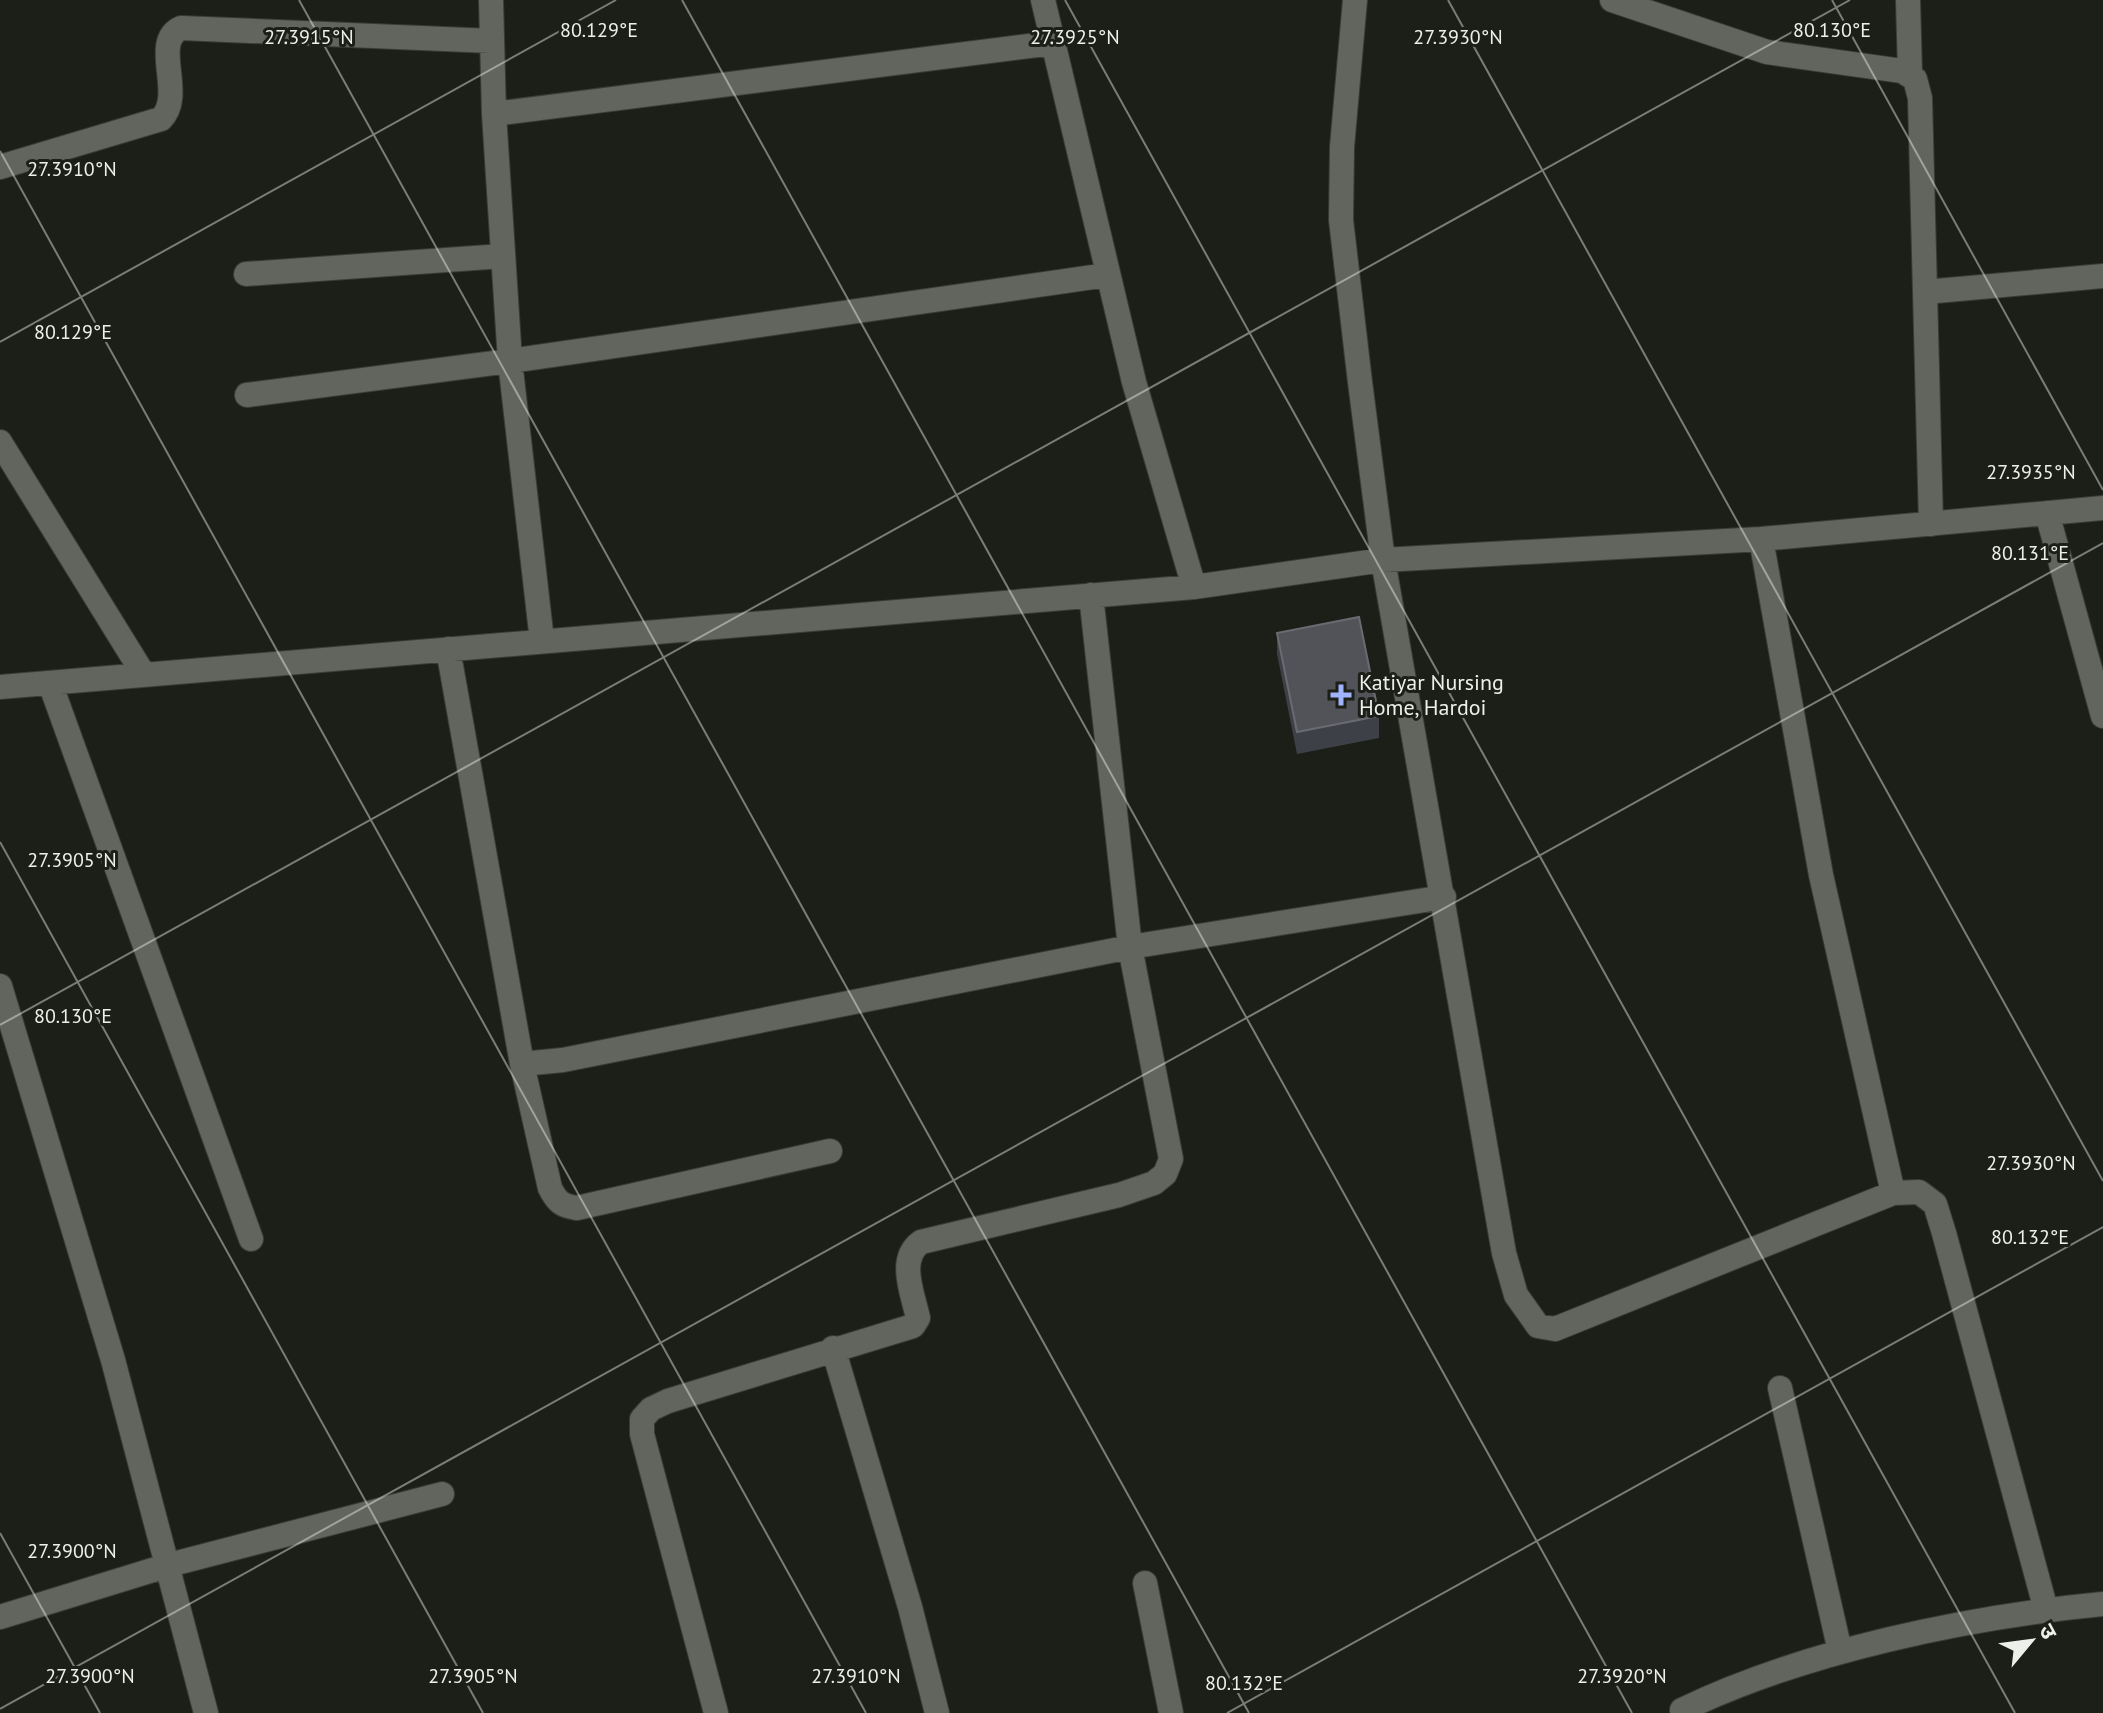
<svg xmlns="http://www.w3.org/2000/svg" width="2103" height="1713" font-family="'PT Sans','Noto Sans Devanagari',sans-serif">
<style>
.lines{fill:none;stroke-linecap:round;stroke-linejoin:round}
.minor-casing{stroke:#3a3c37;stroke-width:26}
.minor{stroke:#62655d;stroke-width:24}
.wall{fill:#3e4047}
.building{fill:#515359;stroke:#696b70;stroke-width:2}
.ticks{fill:none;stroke:#edefea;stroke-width:2;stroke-opacity:0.45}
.poi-dot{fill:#9fb3fd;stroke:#1c1f18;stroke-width:3}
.labels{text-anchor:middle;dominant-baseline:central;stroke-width:6;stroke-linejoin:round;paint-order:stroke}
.poi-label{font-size:22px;fill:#edefea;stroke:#1c1f18;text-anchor:start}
.ticks-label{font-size:20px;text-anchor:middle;fill:#edefea;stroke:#1c1f18;stroke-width:6;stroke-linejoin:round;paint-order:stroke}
</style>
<rect width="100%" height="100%" fill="#1c1f18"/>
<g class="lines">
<!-- minor casing -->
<g class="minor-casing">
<path id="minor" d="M491,0L494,114L510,361L542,641
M1043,0L1134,382L1194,587
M1355,0L1342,147L1341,220L1360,382L1383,560L1504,1253L1516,1295L1538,1326L1555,1329L1893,1193L1919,1192L1935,1204L1944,1233L2046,1610
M1612,0L1767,52L1902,71L1915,79L1920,98L1931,524
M1908,0L1910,73
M494,114L1053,43
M0,167L161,119C186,95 150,42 181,28L492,41
M246,274L503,256
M1925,292L2103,276
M247,395L510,361L1107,275
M0,442L144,675
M2047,513L2103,716
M1761,539L1821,875L1893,1193
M448,649L522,1064L550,1188C557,1202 562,1206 577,1208L830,1151
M50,683L251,1239
M0,687L1194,587L1383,560L1761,539L2103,508
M0,986L113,1360L206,1713
M522,1064L563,1060L1130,947L1444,897
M833,1348L910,1607L937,1713
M1780,1388L1840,1651
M1145,1583L1171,1713
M0,1617L169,1565L442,1494
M1682,1710C1804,1651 1968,1617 2103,1604
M716,1713L642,1434V1419L651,1409L668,1401L913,1326L918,1318C913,1294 897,1259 921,1242L1119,1195L1154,1183L1165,1174L1171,1159L1130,947L1091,595"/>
</g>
<!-- minor -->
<use href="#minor" class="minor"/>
</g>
<!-- wall -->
<path class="wall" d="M1277,633L1379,716V738L1297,754L1277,654Z"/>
<!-- building -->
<path class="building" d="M1359,617L1379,716L1297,732L1277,633Z"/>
<!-- ticks -->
<path class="ticks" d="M299,0L1249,1713M682,0L1632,1713M1065,0L2015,1713M1448,0L2103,1181M1832,0L2103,490M0,151L866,1713M0,342L616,0M0,842L483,1713M0,1025L1850,0M0,1533L100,1713M0,1709L2103,543M1227,1713L2103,1227"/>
<!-- markers -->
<path class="poi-dot" d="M1337 683h8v8h8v8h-8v8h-8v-8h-8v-8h8z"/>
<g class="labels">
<!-- poi labels -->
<g class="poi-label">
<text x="1359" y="682">Katiyar Nursing<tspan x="1359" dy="25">Home, Hardoi</tspan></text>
</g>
</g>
<g class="ticks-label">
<text x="599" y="37">80.129°E</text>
<text x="1832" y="37">80.130°E</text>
<text x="309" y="44">27.3915°N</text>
<text x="1075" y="44">27.3925°N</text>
<text x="1458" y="44">27.3930°N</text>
<text x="72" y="176">27.3910°N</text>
<text x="73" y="339">80.129°E</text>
<text x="2031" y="479">27.3935°N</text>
<text x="2030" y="560">80.131°E</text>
<text x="72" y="867">27.3905°N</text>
<text x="73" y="1023">80.130°E</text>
<text x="2031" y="1170">27.3930°N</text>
<text x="2030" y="1244">80.132°E</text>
<text x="72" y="1558">27.3900°N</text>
<text x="90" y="1683">27.3900°N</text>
<text x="473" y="1683">27.3905°N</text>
<text x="856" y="1683">27.3910°N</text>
<text x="1622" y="1683">27.3920°N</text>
<text x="1244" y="1690">80.132°E</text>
</g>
<!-- north arrow -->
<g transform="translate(2031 1641) rotate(61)" stroke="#1c1f18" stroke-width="6" paint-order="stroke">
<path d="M0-6L14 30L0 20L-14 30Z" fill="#edefea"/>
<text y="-12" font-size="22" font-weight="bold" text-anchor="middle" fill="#edefea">उ</text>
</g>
</svg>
